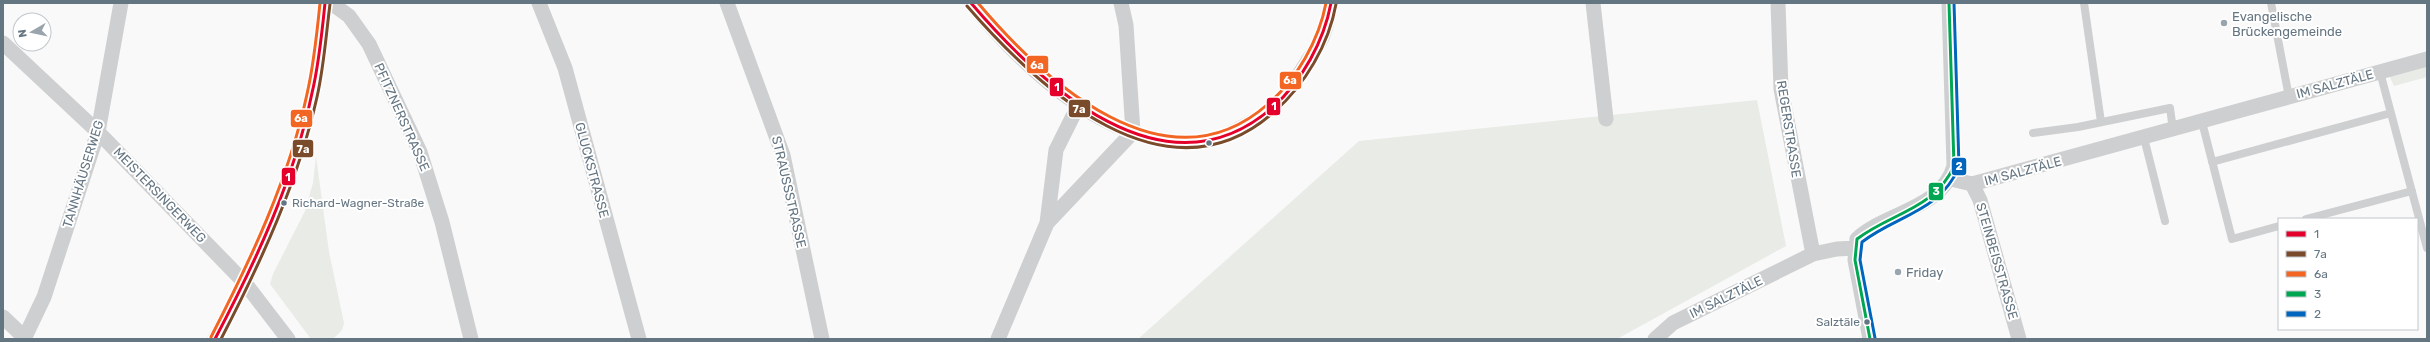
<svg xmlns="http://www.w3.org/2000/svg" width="2430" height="342" font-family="Rubik,sans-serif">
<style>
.green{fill:#e8ebe6}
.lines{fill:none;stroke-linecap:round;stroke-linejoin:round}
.service{stroke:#cecfd0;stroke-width:8}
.minor{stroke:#cecfd0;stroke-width:15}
.bus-1-casing{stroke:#fff;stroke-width:6}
.bus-2-casing{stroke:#fff;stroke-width:6}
.bus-3-casing{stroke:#fff;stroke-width:6}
.bus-4-casing{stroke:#fff;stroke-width:6}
.bus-5-casing{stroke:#fff;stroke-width:6}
.bus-1{stroke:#e4002b;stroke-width:3}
.bus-2{stroke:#7a4b2a;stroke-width:3}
.bus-3{stroke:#f26522;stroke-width:3}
.bus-4{stroke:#00a651;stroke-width:3}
.bus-5{stroke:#0065bd;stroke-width:3}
.poi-dot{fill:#99a4ac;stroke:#fff;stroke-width:1.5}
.bus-dot{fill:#657683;stroke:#fff;stroke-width:1.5}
.labels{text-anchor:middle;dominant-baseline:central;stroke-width:4;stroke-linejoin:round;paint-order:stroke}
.bus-label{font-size:12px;fill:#657683;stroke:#fff;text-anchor:start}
.poi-label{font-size:13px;fill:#657683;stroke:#fff;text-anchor:start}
.street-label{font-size:13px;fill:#657683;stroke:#fff}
.line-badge{stroke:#fff;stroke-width:1.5}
.badge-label{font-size:11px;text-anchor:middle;font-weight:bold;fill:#fff}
</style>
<rect width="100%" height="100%" fill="#f9f9f9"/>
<!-- green -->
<path class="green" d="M2427,63V77L2394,86L2388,73Z
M1757,100L1786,246L1617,339H1138L1359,141Z
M316,156L329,252L344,323L342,330L333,339H311L270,284L273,274L305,211L313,183Z"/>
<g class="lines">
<!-- service -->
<path class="service" d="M2084,3L2101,122
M2271,3L2289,97
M2380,72L2427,248
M2202,122L2232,239L2279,226
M2033,133L2078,127L2170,108L2173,130
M2144,138L2165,221
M2212,162L2391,113
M2306,219L2412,191"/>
<!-- minor -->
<path class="minor" d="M331,3L349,16L369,44L420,152L442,222L471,339
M539,3L565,68L639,339
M727,3L783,155L822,339
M971,3C1025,69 1113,154 1206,141C1221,139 1235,131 1248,124C1278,108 1292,87 1309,59C1314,51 1320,43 1323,35C1327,25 1329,14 1331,3
M1593,3L1606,119
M1778,3L1781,89L1813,254
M3,43L98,132L245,283L288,339
M1951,179L1972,184L2427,59
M1972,184L1980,200L2019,339
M1047,223L1056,150L1078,106
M3,317L25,338
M24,339L44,297L98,132L121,3
M215,339C255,265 289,190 309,108C318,74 321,38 325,3
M998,339L1047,223L1133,132L1126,25L1121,3
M1655,339L1673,323L1813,254L1837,249L1855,248
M1870,339L1855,260L1857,239C1886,212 1942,209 1954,166L1949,3"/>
<!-- bus-1 casing -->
<g class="bus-1-casing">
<path id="bus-1" d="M971,3C1041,85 1165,202 1273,107C1302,81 1324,41 1331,3
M215,339C256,261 294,180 312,93C319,64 322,33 325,3"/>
</g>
<!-- bus-2 casing -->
<g class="bus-2-casing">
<path id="bus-2" d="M967,6C1038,88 1166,208 1274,112C1305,85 1329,44 1336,4
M221,339C261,262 298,182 317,97C324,66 326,35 330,4"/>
</g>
<!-- bus-3 casing -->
<g class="bus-3-casing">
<path id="bus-3" d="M978,3C1044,81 1166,194 1268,104C1297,79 1319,40 1326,3
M211,337C251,259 289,179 307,94C314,64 317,33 320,3"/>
</g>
<!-- bus-4 casing -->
<g class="bus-4-casing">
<path id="bus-4" d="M1870,339L1855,260L1857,239C1891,213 1935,209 1954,166L1949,3"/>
</g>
<!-- bus-5 casing -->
<g class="bus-5-casing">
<path id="bus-5" d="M1875,338L1860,260L1862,242C1897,215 1940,212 1959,167L1954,3"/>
</g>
<!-- bus-1 -->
<use href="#bus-1" class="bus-1"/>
<!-- bus-2 -->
<use href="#bus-2" class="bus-2"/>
<!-- bus-3 -->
<use href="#bus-3" class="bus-3"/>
<!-- bus-4 -->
<use href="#bus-4" class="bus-4"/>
<!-- bus-5 -->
<use href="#bus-5" class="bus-5"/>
</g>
<!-- markers -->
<g class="poi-dot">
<circle cx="2224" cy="23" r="4"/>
<circle cx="1898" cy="272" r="4"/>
</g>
<g class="bus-dot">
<circle cx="1209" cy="143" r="3.5"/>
<circle cx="284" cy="203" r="3.5"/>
<circle cx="1867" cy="322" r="3.5"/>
</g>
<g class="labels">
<!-- bus labels -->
<g class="bus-label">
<text x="292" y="203">Richard-Wagner-Straße</text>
<text x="1860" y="322" text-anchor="end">Salztäle</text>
</g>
<!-- poi labels -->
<g class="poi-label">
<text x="2232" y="16">Evangelische<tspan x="2232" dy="15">Brückengemeinde</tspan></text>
<text x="1906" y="272">Friday</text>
</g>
<!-- street labels -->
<g class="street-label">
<text transform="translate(2335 84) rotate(-15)">IM SALZTÄLE</text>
<text transform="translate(402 117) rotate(66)">PFITZNERSTRASSE</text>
<text transform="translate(1789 129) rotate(81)">REGERSTRASSE</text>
<text transform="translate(592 170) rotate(75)">GLUCKSTRASSE</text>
<text transform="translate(2023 171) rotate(-15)">IM SALZTÄLE</text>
<text transform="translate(83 174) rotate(-73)">TANNHÄUSERWEG</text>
<text transform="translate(789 192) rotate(77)">STRAUSSSTRASSE</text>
<text transform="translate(160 195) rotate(46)">MEISTERSINGERWEG</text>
<text transform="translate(1997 261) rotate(74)">STEINBEISSTRASSE</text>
<text transform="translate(1726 297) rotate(-26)">IM SALZTÄLE</text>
</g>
</g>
<g class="line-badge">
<rect x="1026" y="55" width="23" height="19" rx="4" fill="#f26522"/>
<rect x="1279" y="71" width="23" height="19" rx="4" fill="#f26522"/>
<rect x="1049" y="77" width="15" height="20" rx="4" fill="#e4002b"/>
<rect x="1266" y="97" width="15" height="19" rx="4" fill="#e4002b"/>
<rect x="1068" y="99" width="23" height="19" rx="4" fill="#7a4b2a"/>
<rect x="290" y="109" width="23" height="19" rx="4" fill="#f26522"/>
<rect x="292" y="139" width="22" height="19" rx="4" fill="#7a4b2a"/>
<rect x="1951" y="157" width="16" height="19" rx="4" fill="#0065bd"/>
<rect x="281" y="167" width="15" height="19" rx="4" fill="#e4002b"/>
<rect x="1928" y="182" width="16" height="19" rx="4" fill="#00a651"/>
</g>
<g class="badge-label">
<text x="1037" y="69">6a</text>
<text x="1290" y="84">6a</text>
<text x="1057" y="91">1</text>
<text x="1274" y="110">1</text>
<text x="1079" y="113">7a</text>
<text x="301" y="122">6a</text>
<text x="303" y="153">7a</text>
<text x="1959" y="170">2</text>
<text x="288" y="181">1</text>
<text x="1936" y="195">3</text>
</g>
<!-- border -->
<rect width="2430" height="342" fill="none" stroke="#657683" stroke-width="8"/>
<!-- legend -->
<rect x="2278" y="218" width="140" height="112" fill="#ffffff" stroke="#c1c8cd"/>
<rect x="2286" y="231" width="20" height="6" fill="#e4002b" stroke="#c1c8cd"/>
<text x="2314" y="238" font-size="12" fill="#657683">1</text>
<rect x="2286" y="251" width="20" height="6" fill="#7a4b2a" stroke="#c1c8cd"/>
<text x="2314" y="258" font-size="12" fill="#657683">7a</text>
<rect x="2286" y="271" width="20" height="6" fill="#f26522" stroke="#c1c8cd"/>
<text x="2314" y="278" font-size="12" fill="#657683">6a</text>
<rect x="2286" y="291" width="20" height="6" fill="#00a651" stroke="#c1c8cd"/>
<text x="2314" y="298" font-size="12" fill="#657683">3</text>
<rect x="2286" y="311" width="20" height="6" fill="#0065bd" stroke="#c1c8cd"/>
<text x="2314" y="318" font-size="12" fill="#657683">2</text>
<!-- north arrow -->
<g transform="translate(32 32) rotate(261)"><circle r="19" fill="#ffffff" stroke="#c1c8cd"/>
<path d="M0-3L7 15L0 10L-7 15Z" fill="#99a4ac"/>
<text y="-6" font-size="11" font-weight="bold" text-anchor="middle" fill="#657683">N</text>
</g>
</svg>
